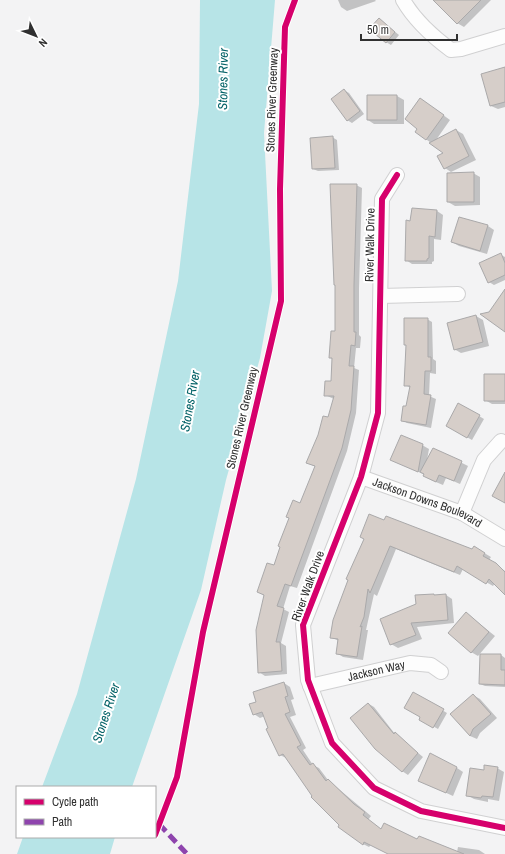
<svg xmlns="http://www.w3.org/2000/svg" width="505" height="854" font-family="'Archivo Narrow',sans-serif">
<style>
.water{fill:#b7e4e7}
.shadow{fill:#0003}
.building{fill:#d6cec9;stroke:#aaa9aa}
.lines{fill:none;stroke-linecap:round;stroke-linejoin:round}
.minor-casing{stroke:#d0d0d1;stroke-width:16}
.minor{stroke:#fdfdfd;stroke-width:14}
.quiet{stroke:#8e44ad;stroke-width:5;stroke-dasharray:10 5;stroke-linecap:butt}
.cycleway-casing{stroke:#fff;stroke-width:8}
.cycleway{stroke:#d6006c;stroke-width:6}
.labels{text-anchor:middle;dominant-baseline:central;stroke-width:4;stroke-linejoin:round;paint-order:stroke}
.street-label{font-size:12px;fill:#303030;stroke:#fff}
.water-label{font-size:13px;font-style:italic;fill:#036267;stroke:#fff}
</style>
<rect width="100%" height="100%" fill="#f3f3f4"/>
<!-- water -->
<path class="water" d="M200,0H275L264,133L272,291L260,358L226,480L201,590L132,787H42L77,694L136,479L178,281L199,104Z
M23,837H115L110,854H17Z"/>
<!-- shadow -->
<path class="shadow" d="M338,0H375L376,1L347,11L341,7Z
M443,0H491L464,27L457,23Z
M379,19L399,35L391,45L386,42Z
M505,68V107L498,109L491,106Z
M344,90L349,93L364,114L352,123L347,120Z
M368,96H397L404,100V124H374L368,120Z
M421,99L450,120L436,140L456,130L463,134L476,160L451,172L445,168V153L416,132L419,128Z
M332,137L337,140L339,170L318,171L313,169Z
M473,173L480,177V205L455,206L448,202Z
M356,185L362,188L359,289V335L361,337L360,348H356L354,368L359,370L356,413L347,451L297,588L290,586L283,609L289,612L281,643L286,646L287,674L265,676L259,672L265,596L258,592L274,566L290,518L300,504L316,467L307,463L329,419L334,399L325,395L332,382L333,359L330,358L336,332Z
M412,210L437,211L443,215L441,240L434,239V261L432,262V264H412L406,260Z
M459,218L488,226L494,230L487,254L459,246L452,242Z
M501,255L505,257V280L494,285L489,282Z
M476,316L483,320L489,346L461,353L454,349Z
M427,319L432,322L433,359L436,361V374L430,373L429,396L436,399L431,428L407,423L402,420L407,407L411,388L405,385L407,346L405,345Z
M505,375V404H492L485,400Z
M459,404L484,419L472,440L447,426Z
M422,445L429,449L427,460L434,449L468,466L460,484L446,478L443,485L431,480L425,475L392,460Z
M365,539L472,551L474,547L491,557L489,560L505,571V594L495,583L493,586L463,569L460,575L396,549L377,596L374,594L366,630H368L363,660L343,657L337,653L339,641L331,637Z
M434,595H446L452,599L454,623L417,627L422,639L398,648L391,644L417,604Z
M466,613L495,636L478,656L471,652Z
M481,655H501L505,658V687L485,686L480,684Z
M284,683L290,687L294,699L291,700L296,715L290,717L306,748L303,750L313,765L319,768L328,780L371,816L368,820L382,830L418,841L457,852L458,847L479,850L485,854H389L371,845L369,847L363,844L341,825L313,796L286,758L280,755L265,716L260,718L254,714L257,703Z
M413,693L447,713L438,729L420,719L421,717Z
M473,695L480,699L497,718L480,733L477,739L470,736L452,714Z
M369,704L374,707L395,734L423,757L408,775L402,771Z
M457,768L463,772L453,796L420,781Z
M497,768L504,772L499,801L488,799V802L474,799L467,795L485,771Z"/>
<!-- building -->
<path class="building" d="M433,0H481L457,24Z
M379,18L395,32L386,43L369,29Z
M505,67V102L490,106L481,74Z
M344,89L360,111L347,121L331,99Z
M367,95H397V120H367Z
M420,98L444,115L426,140L415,132L417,129L405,119Z
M456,129L469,156L444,169L437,156L443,153L429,143Z
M333,136L335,168L312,169L310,138Z
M474,172V202H447V173Z
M330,184H357L354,285V332H356L355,346L351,345L349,366H354L351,410L342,448L291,586L285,584L277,606L284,608L276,642H280L282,671L258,673L256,630L264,595L257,592L267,563L274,565L280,547L278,546L289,518L286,517L293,500L300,503L315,466L306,463L318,435L323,416L328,417L334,396H324L325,381H331L332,358H329L331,331H335V285H334Z
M412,208L437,210L435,237L429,236V258L427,259V261H405L406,220L410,221Z
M459,217L488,225L480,251L451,242Z
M501,253L505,263V275L488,283L479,263Z
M505,289V332L480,314L489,312Z
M476,315L483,342L454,350L447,323Z
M404,318H428V357H431V371H425L424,394L431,395L426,425L401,421L403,406H406L410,386H404L406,345H404Z
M484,374H505V401H484Z
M458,403L480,415L467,438L446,426Z
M401,435L423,444L418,472L390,460Z
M433,448L462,461L454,481L439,475L436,482L423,476L424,474L420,472Z
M505,472V503L492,496Z
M369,514L384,520L386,516L472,549L474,546L485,553L483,556L496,563L505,572V595L489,579L486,584L457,566L454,572L390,546L370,593L368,589L364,617L360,627L362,626L357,657L336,654L338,639L330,638L333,620L348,580L346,579L364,539L360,537Z
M434,594V595L446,594L448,620L411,623L416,635L390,645L380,619L416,604L415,595Z
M466,612L489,632L471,653L448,633Z
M480,654H501V670H505V685L479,684Z
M284,682L288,696L285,697L290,712L285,714L301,745L297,747L310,765L313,763L326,781L328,779L354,804L365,812L363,815L381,829L384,823L417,839L419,836L464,854H388L364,842L363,845L338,827L339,825L311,797L312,796L283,754L279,756L266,729L268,728L262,712L253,715L249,704L256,702L253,692Z
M413,692L444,709L433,728L419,720L420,717L404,708Z
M473,694L491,714L473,729L470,736L450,714Z
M368,703L394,734L395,732L418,753L402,772L375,749L350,718Z
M430,753L457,767L446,793L418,781Z
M484,765L498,767L493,797L482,796L481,798L466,796L470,768L484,770Z"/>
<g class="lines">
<!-- minor casing -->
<g class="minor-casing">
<g id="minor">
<path d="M403,0C415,21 432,36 451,50L461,49L505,36"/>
<path d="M397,175L382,199L378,413L361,477L303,625L308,680L332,743L374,788L421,811L505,828"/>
<path d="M381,296L458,294"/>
<path id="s1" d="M361,477L462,513L505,539"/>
<path d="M462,513L484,460L501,441"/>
<path id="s2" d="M310,686L410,663L431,665L441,672"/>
</g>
</g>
<!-- minor -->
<use href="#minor" class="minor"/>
<!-- quiet -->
<path class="quiet" d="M159,824L187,854"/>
<!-- cycleway casing -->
<g class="cycleway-casing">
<path id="cycleway" d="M397,175L382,199L378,413L361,477L303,625L308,680L332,743L374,788L421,811L505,828
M155,835L177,777L203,632L281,301L280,189L285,27L295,0"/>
</g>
<!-- cycleway -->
<use href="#cycleway" class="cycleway"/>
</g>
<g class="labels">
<!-- street labels -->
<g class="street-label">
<text transform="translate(272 100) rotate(-88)">Stones River Greenway</text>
<text transform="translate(370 245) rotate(-89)">River Walk Drive</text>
<text transform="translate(242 418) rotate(-77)">Stones River Greenway</text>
<text stroke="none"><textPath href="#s1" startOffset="71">Jackson Downs Boulevard</textPath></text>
<text transform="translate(308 586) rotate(-70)">River Walk Drive</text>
<text stroke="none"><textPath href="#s2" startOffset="68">Jackson Way</textPath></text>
</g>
<!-- water labels -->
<g class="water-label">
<text transform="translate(223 79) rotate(-89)">Stones River</text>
<text transform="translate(190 401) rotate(-80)">Stones River</text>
<text transform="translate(106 713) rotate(-72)">Stones River</text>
</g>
</g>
<!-- legend -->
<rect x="16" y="786" width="140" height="52" fill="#ffffff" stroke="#acacac"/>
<rect x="24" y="799" width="20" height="6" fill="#d6006c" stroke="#acacac"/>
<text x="52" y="806" font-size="12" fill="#303030">Cycle path</text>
<rect x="24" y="819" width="20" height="6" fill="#8e44ad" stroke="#acacac"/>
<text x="52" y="826" font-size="12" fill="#303030">Path</text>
<!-- north arrow -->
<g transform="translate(36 36) rotate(133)" stroke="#ffffff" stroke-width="3" paint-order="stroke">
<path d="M0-3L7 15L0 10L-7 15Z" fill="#303030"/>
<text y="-6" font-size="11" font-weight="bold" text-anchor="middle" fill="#303030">N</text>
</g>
<!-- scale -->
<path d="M361 34v6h96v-6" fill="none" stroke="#303030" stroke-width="2"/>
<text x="367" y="34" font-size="12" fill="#303030" stroke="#ffffff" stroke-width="3" paint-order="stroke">50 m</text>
</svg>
